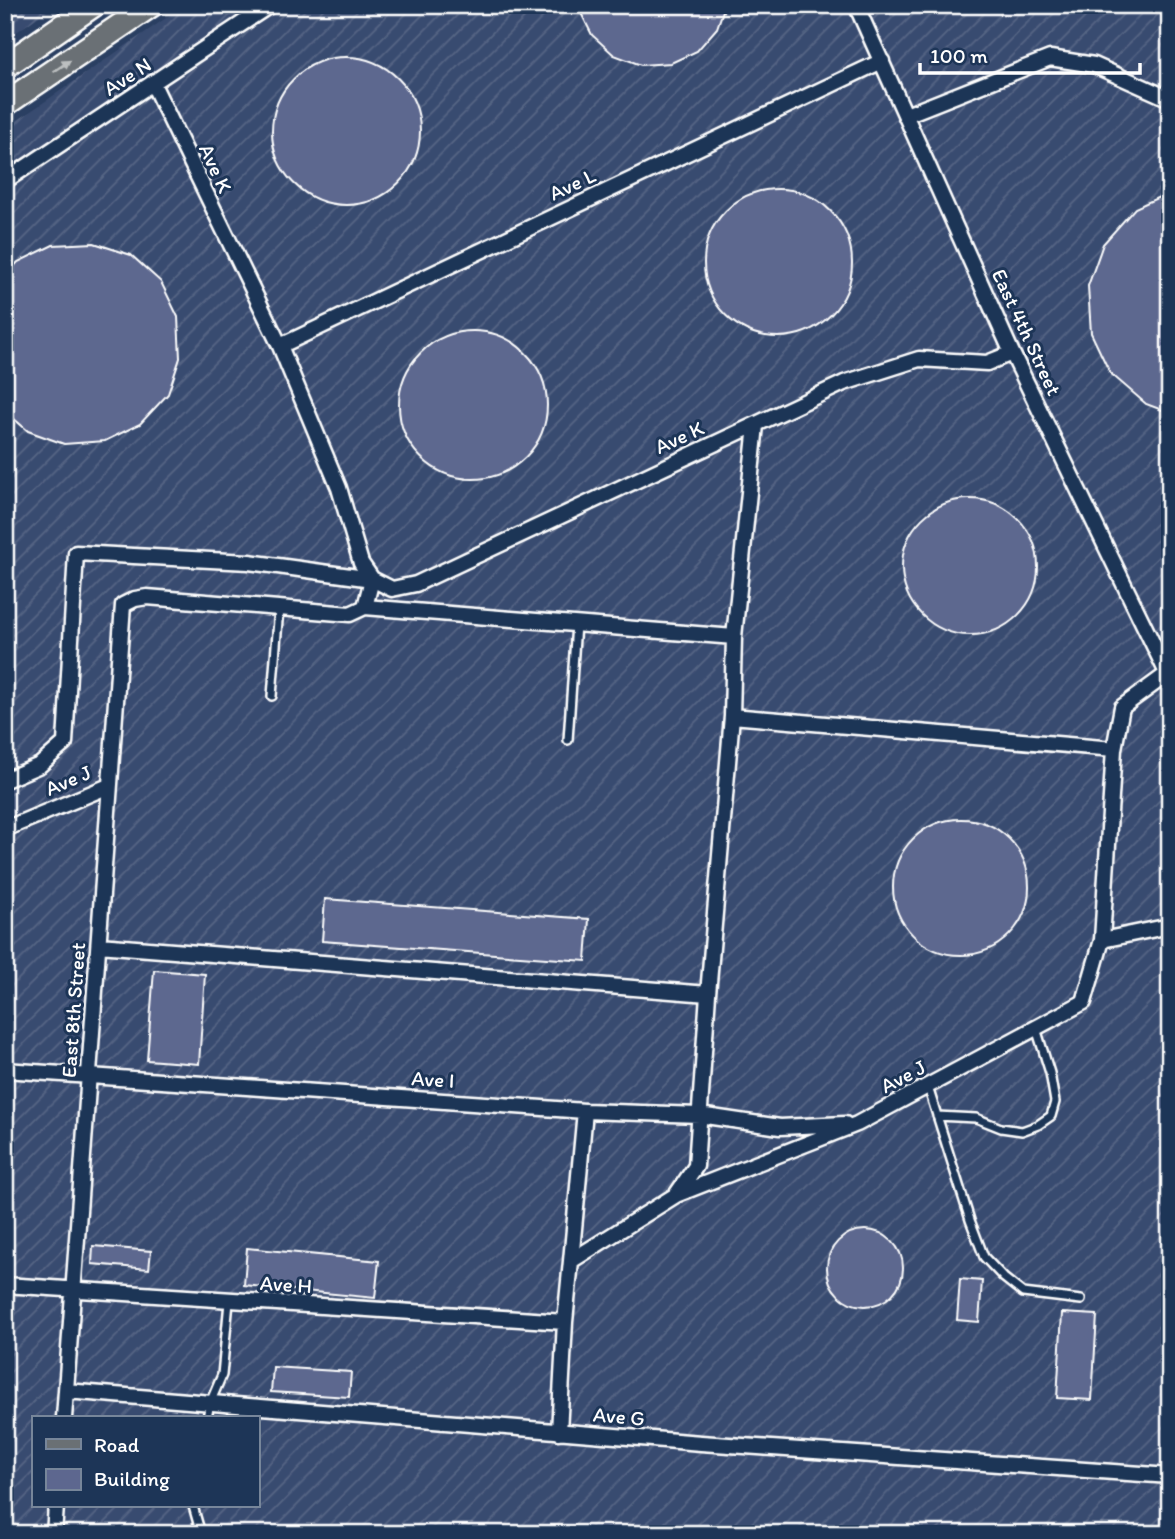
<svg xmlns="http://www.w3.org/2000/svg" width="1175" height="1539" font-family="Itim,sans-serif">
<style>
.industrial{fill:url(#industrial-furrows);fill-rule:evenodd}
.building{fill:#5d678f;stroke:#fff;stroke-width:2}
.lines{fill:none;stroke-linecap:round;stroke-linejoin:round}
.service-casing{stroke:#fff;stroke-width:12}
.minor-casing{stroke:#fff;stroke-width:19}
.primary-casing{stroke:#fff;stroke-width:28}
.service{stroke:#1d3557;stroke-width:7}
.minor{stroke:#1d3557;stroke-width:14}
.primary{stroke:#6a7074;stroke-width:23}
.oneway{fill:#bcbfc0}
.labels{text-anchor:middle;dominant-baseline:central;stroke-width:6;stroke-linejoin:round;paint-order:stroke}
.street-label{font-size:21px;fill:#fff;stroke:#1d3557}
</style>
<defs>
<pattern id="industrial-furrows" width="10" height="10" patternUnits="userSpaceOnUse" patternTransform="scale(1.75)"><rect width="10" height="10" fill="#394b70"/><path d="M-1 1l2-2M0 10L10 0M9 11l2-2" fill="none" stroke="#576685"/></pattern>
</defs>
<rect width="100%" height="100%" fill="#2a3f62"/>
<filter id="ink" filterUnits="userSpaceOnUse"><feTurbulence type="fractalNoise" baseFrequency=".0143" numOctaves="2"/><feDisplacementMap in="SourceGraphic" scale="14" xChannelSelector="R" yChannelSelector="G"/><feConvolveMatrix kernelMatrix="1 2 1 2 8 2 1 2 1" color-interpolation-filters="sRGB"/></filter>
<g filter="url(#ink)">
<!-- industrial -->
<path class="industrial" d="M5,5H55L5,40Z
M185,5H1170V1534H5V129ZM33,1418H257V1506H33Z"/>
<!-- building -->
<path class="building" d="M577,5H725L717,28L697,51L671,63L641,65L614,55L592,35Z
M272 131a74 74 0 1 1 148 0a74 74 0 1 1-148 0Z
M704 263a74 74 0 1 1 148 0a74 74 0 1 1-148 0Z
M1170,192V413L1146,404L1110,373L1091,333L1088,286L1103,244L1135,208Z
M94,243L131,255L161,282L178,317L180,358L168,394L140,424L105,441L64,444L28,431L5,411V276L18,262L53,245Z
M399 405a74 74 0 1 1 148 0a74 74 0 1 1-148 0Z
M902 567a68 68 0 1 1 136 0a68 68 0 1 1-136 0Z
M893 887a68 68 0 1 1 136 0a68 68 0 1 1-136 0Z
M325,899L589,919L586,961L322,941Z
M154,970L205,974L199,1064L147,1060Z
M827 1268a38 38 0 1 1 76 0a38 38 0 1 1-76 0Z
M93,1246L151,1251L149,1269L92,1264Z
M247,1248L379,1261L375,1298L244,1285Z
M960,1279L982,1281L979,1322L957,1320Z
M1062,1313L1097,1315L1092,1400L1057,1398Z
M273,1367L351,1372L349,1397L271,1392Z"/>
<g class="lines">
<!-- service casing -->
<g class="service-casing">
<path id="service" d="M272,696L279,608
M568,740L576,624
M928,1087L970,1220L984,1257L1004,1278L1023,1293L1081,1300
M937,1116L976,1118L1001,1128L1022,1131L1038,1125L1051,1116L1055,1102L1050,1073L1036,1028
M207,1418L210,1403L222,1375L229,1302
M193,1506L201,1534"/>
</g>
<!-- minor casing -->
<g class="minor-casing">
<path id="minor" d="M856,5L1012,353L1167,673
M153,84L280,346L339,488L361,563L372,579L392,589L416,584L844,383L919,359L987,363L1012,353
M906,115L1050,58L1094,65L1170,99
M5,181L270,5
M280,346L882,61
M732,716L1114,749
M5,780L40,765L65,743L76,553L249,562L372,579L365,607L734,637
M5,829L109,786
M1102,940L1170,926
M99,945L708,994
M5,1070L585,1111L699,1115L780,1127L845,1124
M676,1195L696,1166L708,994L732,716L734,637L756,425
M571,1261L585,1111
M5,1285L565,1322
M66,1391L701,1443L1170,1476
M64,1418L123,605L135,599L147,597L350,614L365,607
M559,1432L565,1322L571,1261L676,1195L857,1124L1084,1002L1102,940L1114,749L1122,707L1170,672
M54,1534L56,1506"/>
</g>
<!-- primary casing -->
<g class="primary-casing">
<path id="primary" d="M5,66L93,5
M5,104L151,5"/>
</g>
<!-- service -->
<use href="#service" class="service"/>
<!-- minor -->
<use href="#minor" class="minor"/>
<!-- primary -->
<use href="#primary" class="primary"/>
</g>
<!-- one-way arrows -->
<defs><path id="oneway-solid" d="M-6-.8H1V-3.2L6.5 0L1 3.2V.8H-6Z" transform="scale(1.75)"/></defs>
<use class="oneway" href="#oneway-solid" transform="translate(62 66) rotate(-34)"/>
</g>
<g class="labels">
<!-- street labels -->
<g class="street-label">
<text transform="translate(127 76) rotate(-33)">Ave N</text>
<text transform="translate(216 168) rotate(65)">Ave K</text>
<text transform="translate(572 184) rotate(-25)">Ave L</text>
<text transform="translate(1027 332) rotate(65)">East 4th Street</text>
<text transform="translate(679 437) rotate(-25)">Ave K</text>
<text transform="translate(68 780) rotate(-23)">Ave J</text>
<text transform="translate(73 1010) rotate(-86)">East 8th Street</text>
<text transform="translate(903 1076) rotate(-28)">Ave J</text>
<text transform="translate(433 1079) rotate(4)">Ave I</text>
<text transform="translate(286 1284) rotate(4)">Ave H</text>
<text transform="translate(619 1416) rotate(5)">Ave G</text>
</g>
</g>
<!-- margin -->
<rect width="1175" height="1539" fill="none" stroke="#1d3557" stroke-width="28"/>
<rect x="14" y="14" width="1147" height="1511" fill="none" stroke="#fff" stroke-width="2.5" filter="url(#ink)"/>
<!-- legend -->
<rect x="32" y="1416" width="228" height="91" fill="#1d3557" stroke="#77869a" stroke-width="2"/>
<rect x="46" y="1439" width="35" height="10" fill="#6a7074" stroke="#77869a" stroke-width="2"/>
<text x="94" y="1452" font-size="21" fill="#ffffff">Road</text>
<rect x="46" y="1469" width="35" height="21" fill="#5d678f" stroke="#77869a" stroke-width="2"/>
<text x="94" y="1486" font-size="21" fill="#ffffff">Building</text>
<!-- scale -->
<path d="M920 63v10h220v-10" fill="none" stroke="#ffffff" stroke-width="3.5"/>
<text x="930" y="63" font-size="21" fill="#ffffff" stroke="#1d3557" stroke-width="5" paint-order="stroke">100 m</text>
</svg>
